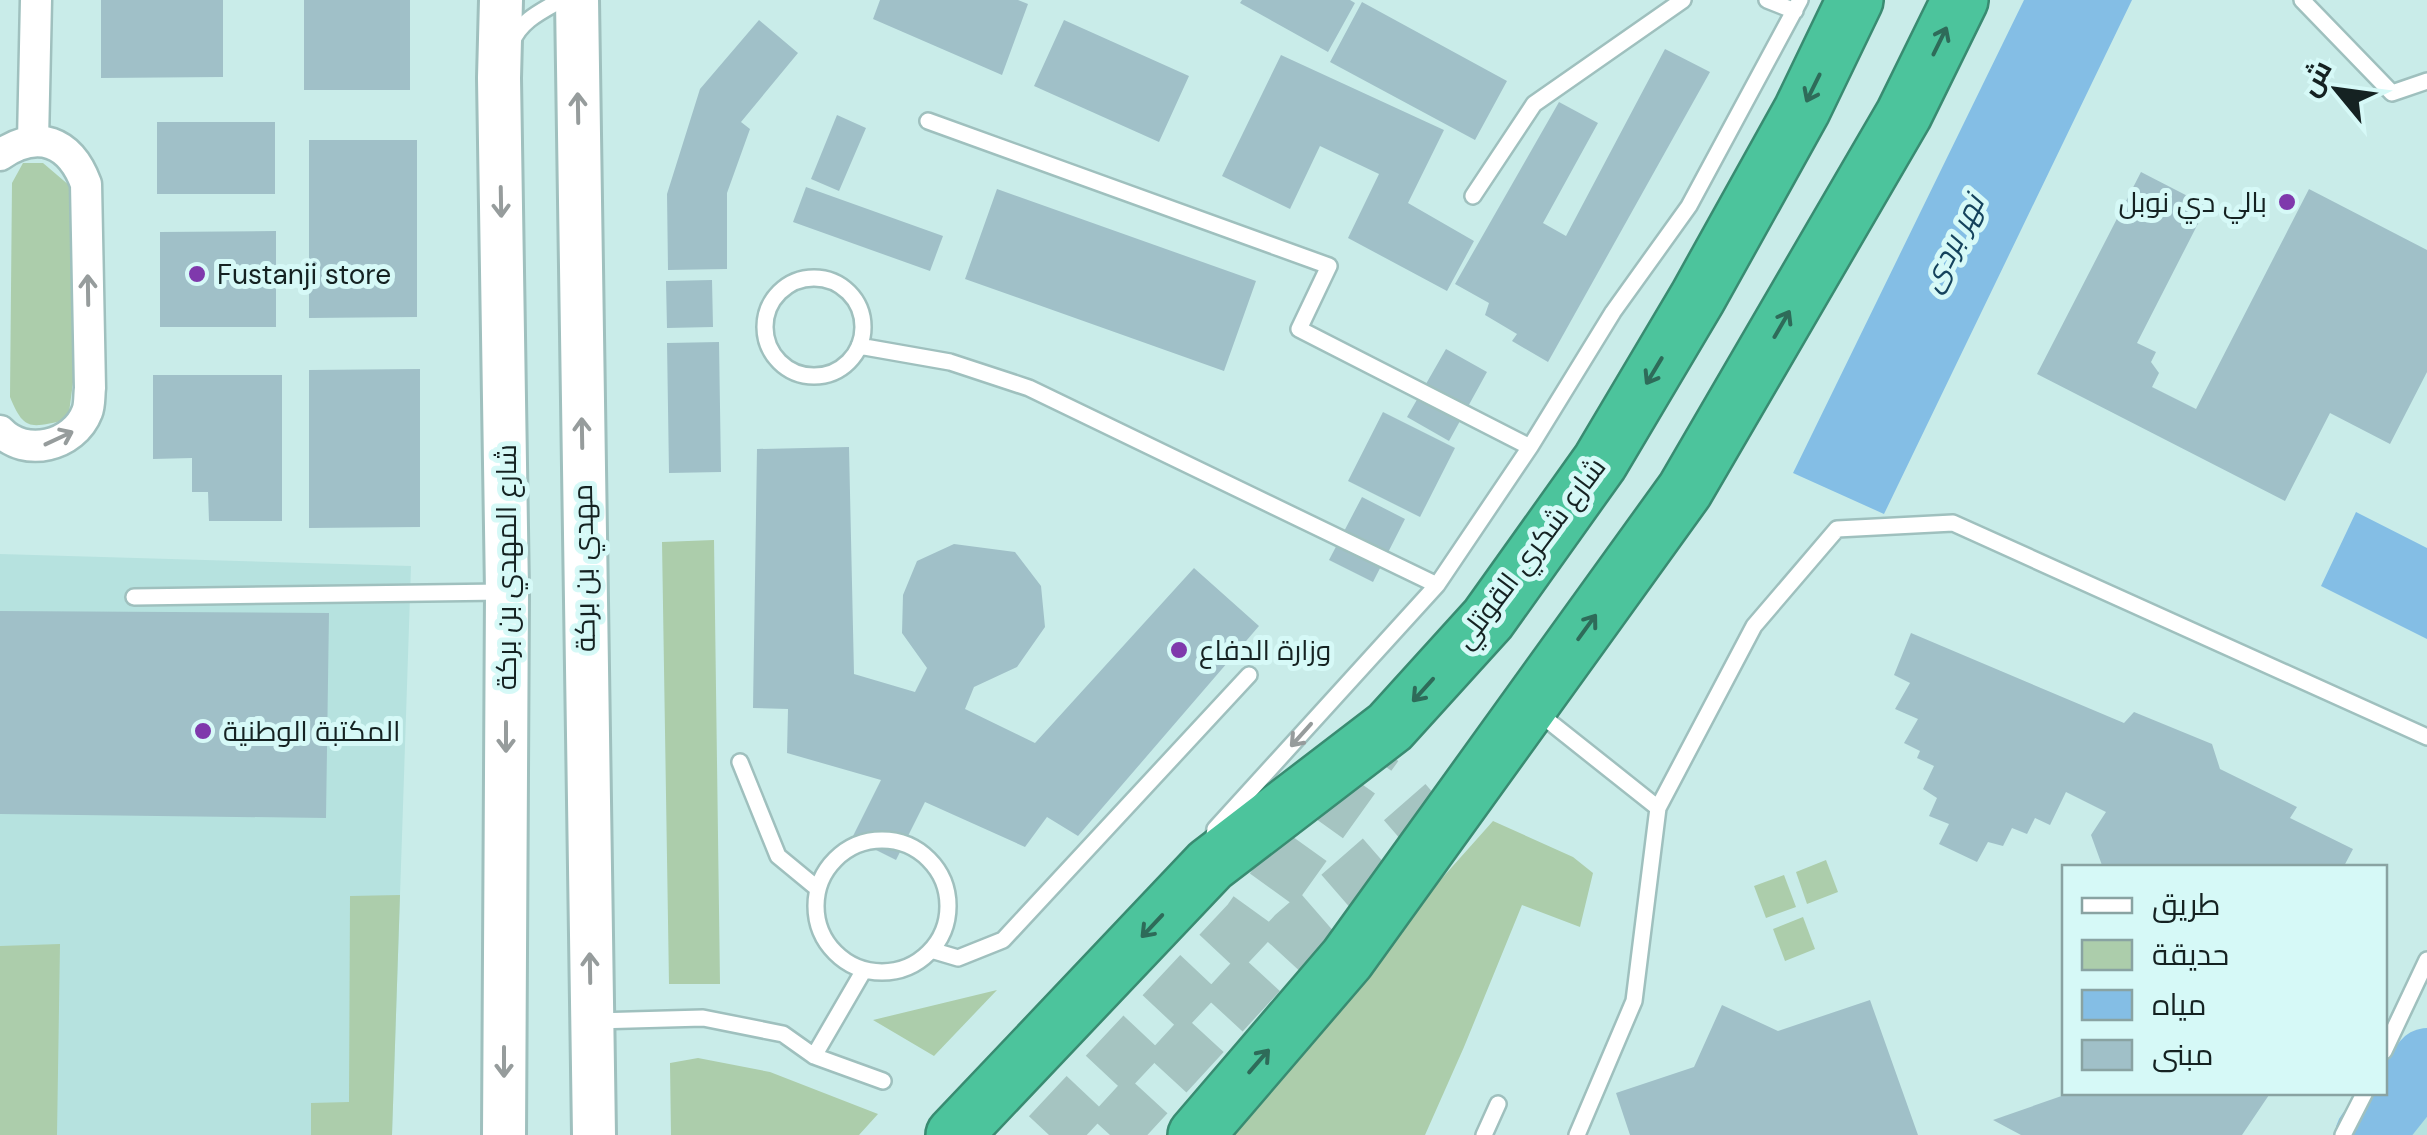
<svg xmlns="http://www.w3.org/2000/svg" width="2427" height="1135" font-family="'DM Sans',Cairo,sans-serif">
<style>
.built{fill:#b6e2df}
.green{fill:#accdab}
.water{fill:#84bee5}
.lines{fill:none;stroke-linecap:round;stroke-linejoin:round}
.river{stroke:#84bee5;stroke-width:68}
.building{fill:#a0c0c8}
.highway-tunnel{stroke:#a5c4c1;stroke-width:55;stroke-dasharray:55 28;stroke-linecap:butt}
.lane-casing{stroke:#9fc0be;stroke-width:20}
.street-casing{stroke:#9fc0be;stroke-width:35}
.secondary-casing{stroke:#9fc0be;stroke-width:48}
.highway-casing{stroke:#398b71;stroke-width:60}
.lane{stroke:#fff;stroke-width:15}
.street{stroke:#fff;stroke-width:30}
.secondary{stroke:#fff;stroke-width:42}
.highway{stroke:#4cc49c;stroke-width:55}
.oneway{stroke:#2e6b59}
.oneway2{stroke:#969c9c}
.poi-dot{fill:#7f39ac;stroke:#d6f9f7;stroke-width:4}
.labels{text-anchor:middle;dominant-baseline:central;stroke-width:10;stroke-linejoin:round;paint-order:stroke}
.poi-label{font-size:28px;fill:#152222;stroke:#d6f9f7;text-anchor:start}
.street-label{font-size:28px;fill:#152222;stroke:#d6f9f7}
.water-label{font-size:30px;font-style:italic;fill:#15435d;stroke:#d6f9f7}
</style>
<rect width="100%" height="100%" fill="#c9ece9"/>
<!-- built -->
<path class="built" d="M0,554L411,566L392,1135H0Z
M2427,1086V1135H2387Z"/>
<!-- green -->
<path class="green" d="M23,163H43L70,186L74,375L68,420C32,426 25,434 10,397L12,183Z
M714,540L720,984H669L662,542Z
M1493,821L1573,857L1593,873L1580,927L1522,905L1464,1047L1425,1135H1213Z
M1826,860L1838,892L1807,904L1796,872Z
M1784,875L1796,907L1766,918L1754,886Z
M400,895L392,1135H311V1103L349,1102L350,896Z
M1803,917L1815,949L1785,961L1773,929Z
M60,944L57,1135H0V946Z
M997,990L934,1056L873,1020Z
M698,1058L770,1072L878,1114L859,1135H671L670,1063Z"/>
<!-- water -->
<path class="water" d="M2024,0H2132L1884,514L1793,473Z
M2356,512L2427,548V639L2321,586Z"/>
<g class="lines">
<!-- river -->
<path class="river" d="M2369,1135L2427,1062"/>
</g>
<!-- building -->
<path class="building" d="M101,0H223V77L101,78Z
M304,0H410V90H304Z
M880,0H1018L1028,4L1002,75L873,19Z
M1242,0H1350L1355,3L1328,52L1240,3Z
M1362,2L1507,81L1475,140L1330,62Z
M759,20L798,53L741,122L750,129L727,193V269L668,270L667,194L700,89Z
M1064,20L1189,76L1159,142L1034,86Z
M1665,49L1710,72L1548,362L1512,341L1517,334L1485,315L1489,303L1455,284L1559,102L1598,123L1543,223L1566,236Z
M1281,55L1444,130L1408,203L1474,241L1447,291L1348,238L1379,174L1320,146L1290,209L1222,176Z
M837,115L866,128L839,191L811,179Z
M157,122H275V194H157Z
M309,140H417V317L309,318Z
M2141,172L2207,206L2137,343L2156,352L2151,362L2159,373L2152,387L2196,409L2309,189L2427,250V372L2390,444L2330,413L2285,501L2037,374Z
M806,187L943,236L930,271L793,222Z
M997,189L1256,281L1224,371L965,279Z
M276,231V327H160V232Z
M712,280L713,327L667,328L666,281Z
M719,342L721,472L669,473L667,343Z
M1446,349L1487,372L1449,441L1407,417Z
M420,369V527L309,528V370Z
M153,375H282V521H209L208,492H192V458L153,459Z
M1383,412L1455,448L1420,517L1348,481Z
M849,447L854,674L915,692L927,668L902,633L903,595L917,561L954,544L1015,552L1041,586L1045,627L1017,667L974,687L965,709L1035,743L1194,568L1259,626L1078,836L1047,817L1025,847L925,802L896,860L852,838L881,780L787,753L788,709L753,708L757,449Z
M1362,497L1405,519L1373,582L1329,560Z
M0,611L329,613L326,818L0,814Z
M1911,633L2124,723L2134,712L2212,744L2220,769L2297,807L2290,818L2353,849L2343,868H2103L2091,835L2106,812L2066,792L2050,825L2035,818L2027,834L2012,828L2003,846L1988,842L1977,862L1939,844L1949,824L1929,816L1937,798L1923,789L1934,766L1917,758L1920,751L1904,743L1918,719L1895,709L1910,683L1894,675Z
M1870,1000L1918,1135H1630L1616,1093L1694,1067L1722,1005L1778,1031Z
M2073,1092H2271L2242,1135H2021L1993,1120Z"/>
<g class="lines">
<!-- highway-tunnel -->
<path class="highway-tunnel" d="M1049,1135L1249,922L1376,745
M1110,1135L1294,935L1449,800"/>
<!-- lane casing -->
<g class="lane-casing">
<path id="lane" d="M1767,0L1795,11
M2302,0L2392,93L2427,81
M512,42C521,20 542,11 561,0
M928,121L1329,266L1299,329L1530,447
M1473,196L1534,104L1683,0
M765 327a49 49 0 1 1 98 0a49 49 0 1 1-98 0Z
M859,346L950,362L1029,388L1437,585L1530,447L1613,312L1689,206L1800,0
M134,597L503,592
M1536,711L1658,808
M740,762L778,856L818,889
M1214,835L1215,829L1437,585
M816 906a66 66 0 1 1 132 0a66 66 0 1 1-132 0Z
M931,950L958,958L1003,940L1249,675
M595,1021L703,1018L783,1034L814,1056L883,1081
M2384,1051L2427,960
M814,1056L864,970
M1484,1135L1498,1104
M1577,1135L1634,1001L1658,808L1754,626L1837,529L1953,523L2427,737
M2343,1135L2365,1092"/>
</g>
<!-- street casing -->
<g class="street-casing">
<path id="street" d="M33,141L36,0
M0,155C38,129 70,141 86,184L90,388C89,395 90,405 87,412C74,446 25,458 0,431"/>
</g>
<!-- secondary casing -->
<g class="secondary-casing">
<path id="secondary" d="M501,0L499,78L507,592L504,1135
M577,0L594,1135"/>
</g>
<!-- highway casing -->
<g class="highway-casing">
<path id="highway" d="M954,1135L1210,865L1390,727L1488,619L1600,462L1698,297L1802,110L1855,0
M1196,1135L1347,959L1685,490L1904,114L1960,0"/>
</g>
<!-- lane -->
<use href="#lane" class="lane"/>
<!-- street -->
<use href="#street" class="street"/>
<!-- secondary -->
<use href="#secondary" class="secondary"/>
<!-- highway -->
<use href="#highway" class="highway"/>
</g>
<!-- one-way arrows -->
<defs><path id="oneway-shaft" d="M-6 0H5M1.5-3L5.5 0L1.5 3" fill="none" stroke-width="1.6" stroke-linecap="round" stroke-linejoin="round" transform="scale(2.5)"/></defs>
<g class="oneway">
<use href="#oneway-shaft" transform="translate(1940 41) rotate(-64)"/>
<use href="#oneway-shaft" transform="translate(1813 88) rotate(116)"/>
<use href="#oneway-shaft" transform="translate(1782 324) rotate(-60)"/>
<use href="#oneway-shaft" transform="translate(1654 371) rotate(121)"/>
<use href="#oneway-shaft" transform="translate(1587 627) rotate(-54)"/>
<use href="#oneway-shaft" transform="translate(1423 690) rotate(132)"/>
<use href="#oneway-shaft" transform="translate(1152 926) rotate(133)"/>
<use href="#oneway-shaft" transform="translate(1259 1061) rotate(-49)"/>
</g>
<g class="oneway2">
<use href="#oneway-shaft" transform="translate(578 108) rotate(-91)"/>
<use href="#oneway-shaft" transform="translate(501 202) rotate(89)"/>
<use href="#oneway-shaft" transform="translate(88 290) rotate(-91)"/>
<use href="#oneway-shaft" transform="translate(582 433) rotate(-91)"/>
<use href="#oneway-shaft" transform="translate(59 438) rotate(-25)"/>
<use href="#oneway-shaft" transform="translate(1301 735) rotate(132)"/>
<use href="#oneway-shaft" transform="translate(506 737) rotate(90)"/>
<use href="#oneway-shaft" transform="translate(590 968) rotate(-91)"/>
<use href="#oneway-shaft" transform="translate(504 1062) rotate(90)"/>
</g>
<!-- markers -->
<g class="poi-dot">
<circle cx="2287" cy="202" r="10"/>
<circle cx="197" cy="274" r="10"/>
<circle cx="1179" cy="650" r="10"/>
<circle cx="203" cy="731" r="10"/>
</g>
<g class="labels">
<!-- poi labels -->
<g class="poi-label">
<text x="2267" y="202" text-anchor="end">بالي دي نوبل</text>
<text x="217" y="274">Fustanji store</text>
<text x="1199" y="650">وزارة الدفاع</text>
<text x="223" y="731">المكتبة الوطنية</text>
</g>
<!-- street labels -->
<g class="street-label">
<text transform="translate(1530 553) rotate(-53)">شارع شكري القوتلي</text>
<text transform="translate(506 567) rotate(-90)">شارع المهدي بن بركة</text>
<text transform="translate(584 568) rotate(-91)">مهدي بن بركة</text>
</g>
<!-- water labels -->
<g class="water-label">
<text transform="translate(1952 243) rotate(-63)">نهر بردى</text>
</g>
</g>
<!-- legend -->
<rect x="2062" y="865" width="325" height="230" fill="#d6f9f7" stroke="#89a3a2" stroke-width="2.5"/>
<rect x="2082" y="898" width="50" height="15" fill="#ffffff" stroke="#89a3a2" stroke-width="2.5"/>
<text x="2152" y="915" font-size="30" fill="#152222">طريق</text>
<rect x="2082" y="940" width="50" height="30" fill="#accdab" stroke="#89a3a2" stroke-width="2.5"/>
<text x="2152" y="965" font-size="30" fill="#152222">حديقة</text>
<rect x="2082" y="990" width="50" height="30" fill="#84bee5" stroke="#89a3a2" stroke-width="2.5"/>
<text x="2152" y="1015" font-size="30" fill="#152222">مياه</text>
<rect x="2082" y="1040" width="50" height="30" fill="#a0c0c8" stroke="#89a3a2" stroke-width="2.5"/>
<text x="2152" y="1065" font-size="30" fill="#152222">مبنى</text>
<!-- north arrow -->
<g transform="translate(2337 90) rotate(299)" stroke="#d6f9f7" stroke-width="8" paint-order="stroke">
<path d="M0-8L18 38L0 25L-18 38Z" fill="#152222"/>
<text y="-15" font-size="28" font-weight="bold" text-anchor="middle" fill="#152222">ش</text>
</g>
</svg>
